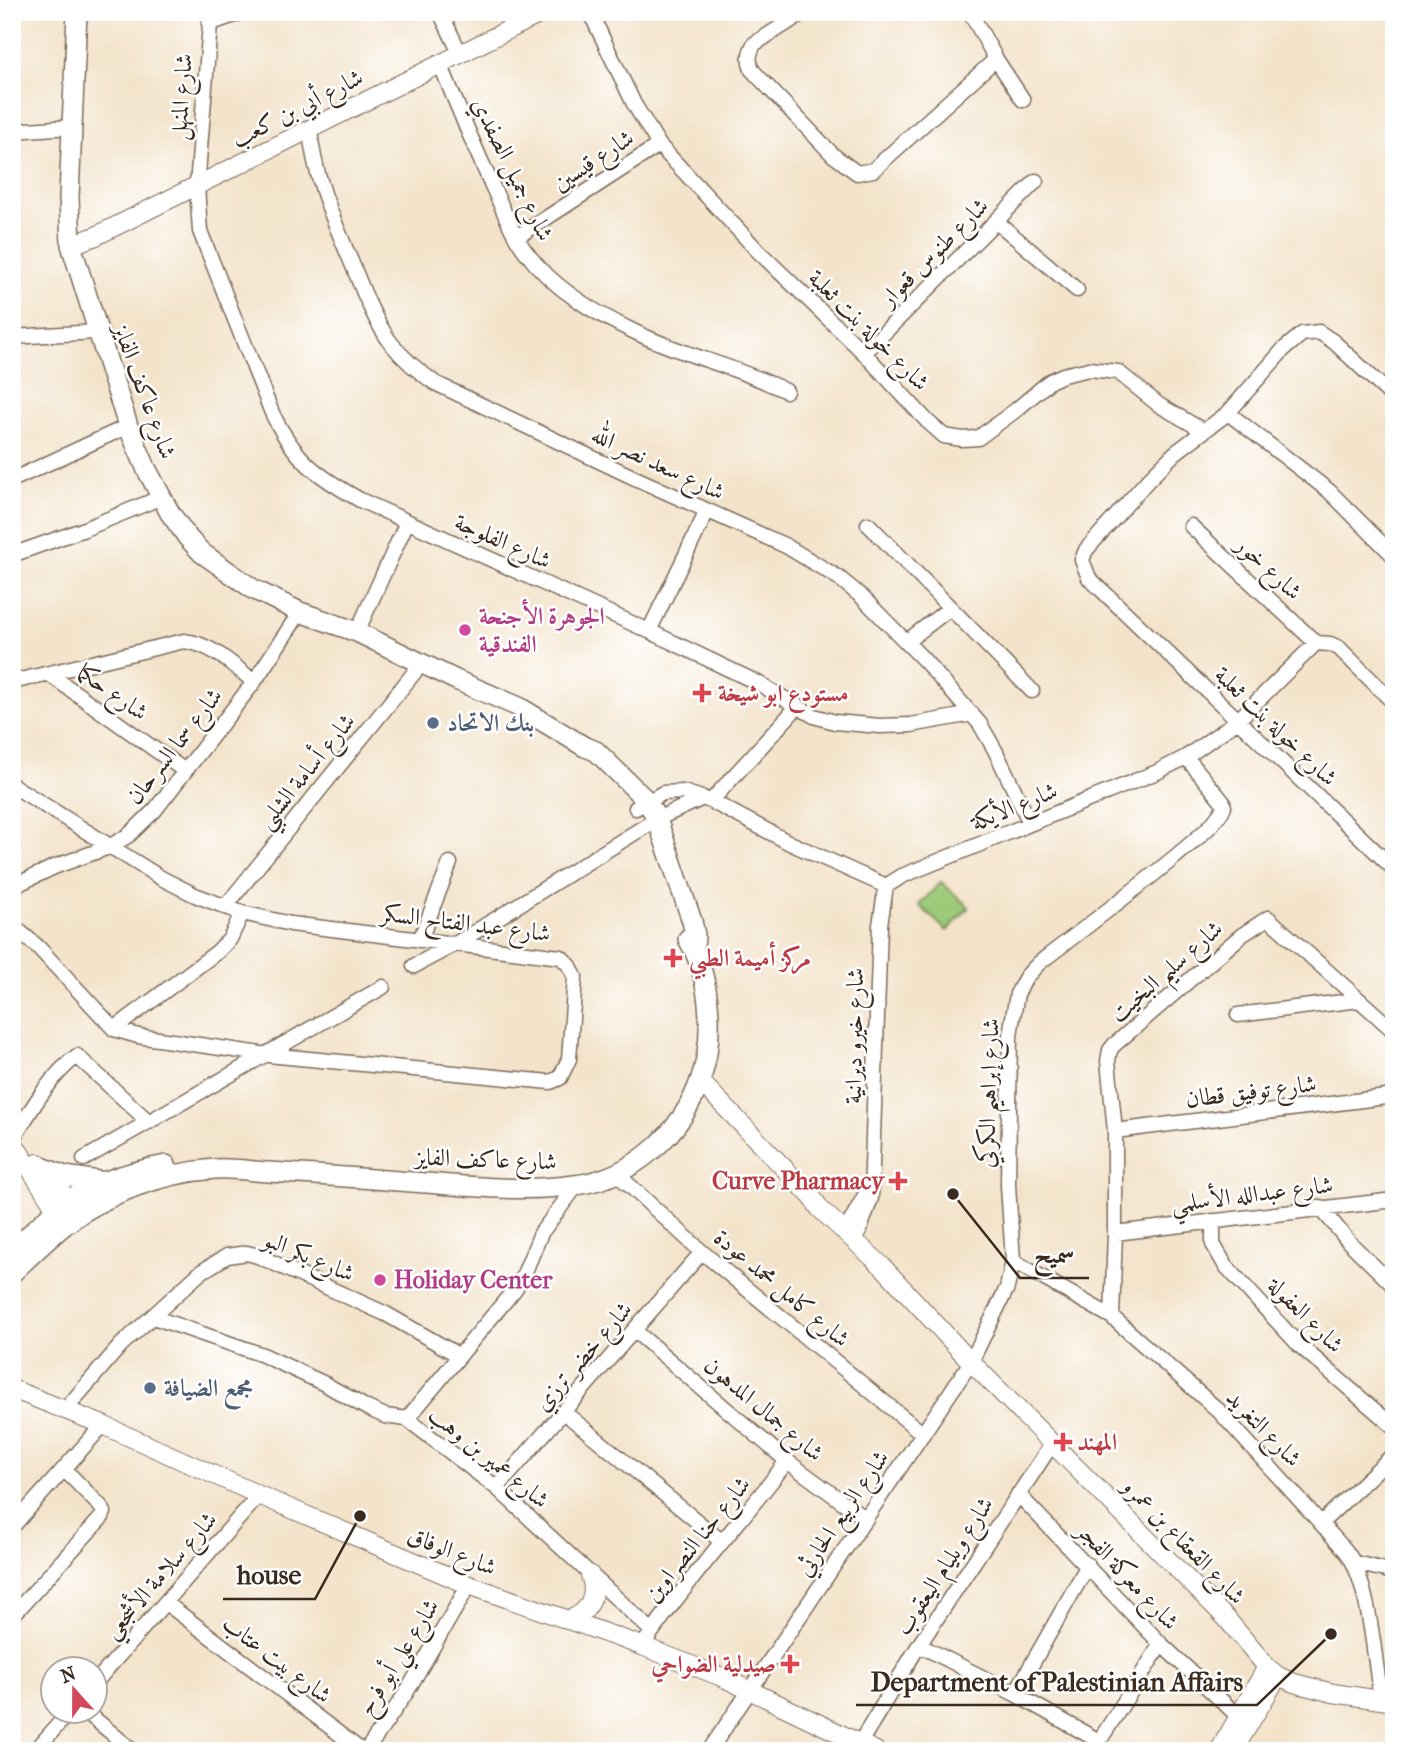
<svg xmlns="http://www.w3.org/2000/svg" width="1406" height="1763" font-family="'IM FELL French Canon',Amiri,serif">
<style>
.green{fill:#9dca78;stroke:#6c7a4b;stroke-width:2}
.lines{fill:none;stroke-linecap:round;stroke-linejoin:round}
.minor-casing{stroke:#7b6b5a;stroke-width:17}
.tertiary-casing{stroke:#7b6b5a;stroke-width:20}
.secondary-casing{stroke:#7b6b5a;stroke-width:22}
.minor{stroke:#fff;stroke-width:14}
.tertiary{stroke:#fff;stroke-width:18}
.secondary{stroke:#fff;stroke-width:19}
.hotel-dot{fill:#d1479c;stroke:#fff;stroke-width:2.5}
.health-dot{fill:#e0444e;stroke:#fff;stroke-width:2.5}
.service-dot{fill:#5c6f8a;stroke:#fff;stroke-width:2.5}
.labels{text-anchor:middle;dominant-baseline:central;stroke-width:5;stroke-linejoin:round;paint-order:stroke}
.street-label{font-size:24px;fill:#3b2a1e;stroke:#fff}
.hotel-label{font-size:24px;font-weight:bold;fill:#b23c85;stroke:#fff;text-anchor:start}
.health-label{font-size:24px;font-weight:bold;fill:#be3a42;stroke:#fff;text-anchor:start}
.service-label{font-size:24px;font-weight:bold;fill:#4e5e75;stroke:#fff;text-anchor:start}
.leader{fill:none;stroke:#3b2a1e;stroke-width:2.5}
.callout-dot{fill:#3b2a1e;stroke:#fff;stroke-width:2.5}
.callout-label{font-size:26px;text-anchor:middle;font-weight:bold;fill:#3b2a1e;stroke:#fff;stroke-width:5;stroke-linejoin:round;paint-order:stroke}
</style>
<rect width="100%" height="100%" fill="#fff"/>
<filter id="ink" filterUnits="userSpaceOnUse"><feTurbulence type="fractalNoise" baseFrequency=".0143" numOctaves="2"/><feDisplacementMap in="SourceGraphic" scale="14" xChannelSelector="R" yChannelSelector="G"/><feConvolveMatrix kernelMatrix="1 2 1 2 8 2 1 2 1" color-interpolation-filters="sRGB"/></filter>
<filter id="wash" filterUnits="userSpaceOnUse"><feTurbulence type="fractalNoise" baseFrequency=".00686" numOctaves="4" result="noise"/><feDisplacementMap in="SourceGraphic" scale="28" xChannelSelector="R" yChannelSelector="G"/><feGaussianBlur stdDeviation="1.57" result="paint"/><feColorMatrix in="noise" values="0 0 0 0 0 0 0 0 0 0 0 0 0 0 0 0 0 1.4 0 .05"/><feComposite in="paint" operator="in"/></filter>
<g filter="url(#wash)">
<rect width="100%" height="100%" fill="#f3e3ca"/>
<!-- green -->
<path class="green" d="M941,882L969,907L947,931L919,905Z"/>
</g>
<g filter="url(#ink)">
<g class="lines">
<!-- minor casing -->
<g class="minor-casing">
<path id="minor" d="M211,12L197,186L200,231L272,413C295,460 316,475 360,500L649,631L758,683L814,716L835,722L880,726L911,725L972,714
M440,12L460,53
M590,12L634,104L659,145L758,251L864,353L927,421L944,436L962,439L978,438L1016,410L1050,381L1063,375L1089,369L1118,372L1159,405L1204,431
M804,12L754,44C749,54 748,60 752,70L833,155L857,173L873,170L996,59
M970,12L996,59L1023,100
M209,24L243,12
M440,63C457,106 475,148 494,190C504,210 512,235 526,252C553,289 596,314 637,333C685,356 738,367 786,391
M310,128C313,176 335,223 353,266C364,293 374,320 391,343C404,360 418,371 435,383L635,478L786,546L839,578L862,597L924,660L980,724L995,750L1030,823
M12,131L71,127
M997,222L1077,290
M517,237L659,145
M12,337L96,332
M864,353L1036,181
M1394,398L1334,342L1319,332L1302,334L1283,350L1228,413L1175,453L1148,480L1086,550L1082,560L1089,578L1394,869
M1228,413L1329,491L1394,556
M12,480L128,426
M868,524L1032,691
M1191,526L1316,643
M12,555L82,530L162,497
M649,631L707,511
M357,632L407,522
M906,642L950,608
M1316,643L1330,644L1339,648L1394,703
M49,674L185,771
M12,682L184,641C212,644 233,665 254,682
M12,785L161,878L195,895L242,913L291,924L561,957L570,966L575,977L569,1059L560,1078L550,1082L268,1055L138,1036L114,1029L38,947L12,925
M711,801L798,706
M636,808L663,793L683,792L711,801L790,843L886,886
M886,886L902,876L1157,772L1186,757L1237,721L1316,643
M12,887L54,867L109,847L129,835L155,810L254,682L300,612
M225,907L422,663
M420,940L450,863
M414,966L457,943L657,819L703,798
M1238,1015L1359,1000
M114,1029L217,952L230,939L242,913
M1115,1131L1394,1096
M12,1141C31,1110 48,1078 77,1056L149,1122
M84,1159L383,987
M616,1173L702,1252L923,1434
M1320,1207L1349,1242L1394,1286
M1213,1221V1244L1225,1265L1299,1345L1394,1427
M845,1232L865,1195
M1115,1233L1394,1200
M852,1240L859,1232L871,1198L880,925L886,886
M1013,1261L1112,1317L1219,1411L1346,1551C1370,1582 1374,1658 1381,1699
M153,1317L263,1355L325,1384L367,1408L385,1416L407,1419L497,1488L652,1631
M1112,1317L1115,1233V1131L1108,1061L1110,1050L1114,1045L1242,935L1268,918L1394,1031
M635,1331L787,1461L866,1519
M65,1410L121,1345L201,1272L227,1256L247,1253L258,1256L386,1314L458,1355
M565,1413L721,1541
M407,1419L515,1289L524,1274L541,1233L577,1185
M497,1488L702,1252
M1018,1494L1161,1644L1239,1717
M1321,1523L1394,1454
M12,1527L103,1425
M1355,1563L1394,1572
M166,1603L362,1751
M12,1616L102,1517L104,1512L101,1507L64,1469
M647,1639C690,1576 742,1521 787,1461
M919,1645L1015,1694L1099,1741
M94,1684L259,1495
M1015,1694L1088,1565
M84,1710L133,1751
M35,1751L71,1710
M366,1751L406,1693L469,1585
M709,1751L971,1362L1007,1288L1013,1261L1008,1185L1010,1035L1017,994L1026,977L1039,963C1085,928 1131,893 1175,857C1192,842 1214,827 1224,807L1223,802L1186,757
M855,1751L919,1645L1052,1444
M1093,1751L1161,1644"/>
</g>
<!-- tertiary casing -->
<g class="tertiary-casing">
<path id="tertiary" d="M71,245L96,236L544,12
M700,1081L812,1197L820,1209L882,1266L971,1362L1226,1618L1267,1667L1278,1676L1294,1683L1333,1693L1394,1702
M12,1141L64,1221
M38,1163L78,1212
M12,1389L103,1425L259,1495L469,1585L642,1646L722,1677L876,1751
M567,1620C589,1614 598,1596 590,1575
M1219,1751L1267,1667
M1233,1751L1278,1676"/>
</g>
<!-- secondary casing -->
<g class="secondary-casing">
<path id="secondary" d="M77,12L69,197L71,245L128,426L147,470L170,513L188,538L202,553L253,589L300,612L357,632L456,680L519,707L585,747L596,751L647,801L657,819L692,921L695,935L694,949
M42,1167L65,1176L105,1182
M12,1251C30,1235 46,1217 65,1203C93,1182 132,1171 166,1165
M12,1273C30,1256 48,1238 67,1223C109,1192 163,1173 215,1169C232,1168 251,1171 268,1172C321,1175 373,1179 426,1183C475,1187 526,1192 575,1185C633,1178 683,1133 701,1078C715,1036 711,977 688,939"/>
</g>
<!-- minor -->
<use href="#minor" class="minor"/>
<!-- tertiary -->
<use href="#tertiary" class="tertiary"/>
<!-- secondary -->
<use href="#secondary" class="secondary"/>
</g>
</g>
<!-- markers -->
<g class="hotel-dot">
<circle cx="465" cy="630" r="7"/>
<circle cx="380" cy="1280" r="7"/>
</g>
<g class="health-dot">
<path d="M698.5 682.5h7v7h7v7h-7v7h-7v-7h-7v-7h7z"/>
<path d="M669.5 947.5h7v7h7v7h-7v7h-7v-7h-7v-7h7z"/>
<path d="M894.5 1170.5h7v7h7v7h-7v7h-7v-7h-7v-7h7z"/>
<path d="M1059.5 1431.5h7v7h7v7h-7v7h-7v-7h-7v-7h7z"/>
<path d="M786.5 1653.5h7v7h7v7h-7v7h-7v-7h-7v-7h7z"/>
</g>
<g class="service-dot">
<circle cx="433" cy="723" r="7"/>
<circle cx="150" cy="1388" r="7"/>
</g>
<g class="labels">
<!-- street labels -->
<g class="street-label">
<text transform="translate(181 97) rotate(-86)">شارع المنهل</text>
<text transform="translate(297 108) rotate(-27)">شارع أبي بن كعب</text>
<text transform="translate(593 160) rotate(-33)">شارع قيسين</text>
<text transform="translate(513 169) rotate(64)">شارع جميل الصفدي</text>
<text transform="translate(934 252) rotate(-45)">شارع طنوس قعوار</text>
<text transform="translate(869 330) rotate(45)">شارع خولة بنت ثعلبة</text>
<text transform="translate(145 391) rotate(70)">شارع عاكف الفايز</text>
<text transform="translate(658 463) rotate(25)">شارع سعد نصر الله</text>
<text transform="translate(503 541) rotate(24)">شارع الفلوجة</text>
<text transform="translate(1269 568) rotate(43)">شارع خور</text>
<text transform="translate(113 692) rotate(35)">شارع حكما</text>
<text transform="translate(1276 726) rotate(44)">شارع خولة بنت ثعلبة</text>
<text transform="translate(174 746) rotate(-52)">شارع سما السرحان</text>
<text transform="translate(306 771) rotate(-51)">شارع أسامة الشلبي</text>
<text transform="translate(1014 806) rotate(-22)">شارع الأيكة</text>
<text transform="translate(466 923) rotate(7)">شارع عبد الفتاح السكر</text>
<text transform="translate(1166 971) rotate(-41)">شارع سليم البخيت</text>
<text transform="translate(854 1036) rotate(-89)">شارع خيرو ديرانية</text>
<text transform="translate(1251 1091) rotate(-7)">شارع توفيق قطان</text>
<text transform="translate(988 1093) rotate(-88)">شارع إبراهيم الكركي</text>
<text transform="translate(486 1159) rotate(2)">شارع عاكف الفايز</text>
<text transform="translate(1252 1194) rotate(-7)">شارع عبدالله الأسلمي</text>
<text transform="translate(309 1256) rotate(23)">شارع بكر البو</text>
<text transform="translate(782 1288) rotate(40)">شارع كامل محمد عودة</text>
<text transform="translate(1306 1315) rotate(45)">شارع العفولة</text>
<text transform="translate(583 1356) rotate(-49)">شارع خضر ترزي</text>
<text transform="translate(764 1409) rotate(40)">شارع جمال المدهون</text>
<text transform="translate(1264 1428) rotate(46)">شارع التغريد</text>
<text transform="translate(489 1457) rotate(39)">شارع عمير بن وهب</text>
<text transform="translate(842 1513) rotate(-56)">شارع الربيع الحارثي</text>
<text transform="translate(697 1539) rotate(-51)">شارع حنا النصراوين</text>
<text transform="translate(1184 1541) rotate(46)">شارع القعقاع بن عمرو</text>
<text transform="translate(452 1551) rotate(22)">شارع الوفاق</text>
<text transform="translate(944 1566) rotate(-57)">شارع ويليام اليعقوب</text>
<text transform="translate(160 1575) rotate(-49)">شارع سلامة الأشجعي</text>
<text transform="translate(1128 1576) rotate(47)">شارع معركة الفجر</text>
<text transform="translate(398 1657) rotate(-58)">شارع علي أبو فرح</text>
<text transform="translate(277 1659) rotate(37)">شارع بيت عتاب</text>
</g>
<!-- hotel labels -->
<g class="hotel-label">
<text x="479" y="616">الجوهرة الأجنحة<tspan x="479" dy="28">الفندقية</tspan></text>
<text x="394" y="1280">Holiday Center</text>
</g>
<!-- health labels -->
<g class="health-label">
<text x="718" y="693">مستودع ابو شيخة</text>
<text x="689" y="958">مركز أميمة الطبي</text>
<text x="884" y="1181" text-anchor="end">Curve Pharmacy</text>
<text x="1077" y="1442">المهند</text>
<text x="776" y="1664" text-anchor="end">صيدلية الضواحي</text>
</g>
<!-- service labels -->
<g class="service-label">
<text x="447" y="723">بنك الاتحاد</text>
<text x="164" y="1388">مجمع الضيافة</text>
</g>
</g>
<!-- callouts -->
<path class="leader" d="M953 1194L1020 1278H1089M360 1516L315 1599H223M1331 1634L1257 1705H856"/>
<g class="callout-dot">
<circle cx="953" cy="1194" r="7"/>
<circle cx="360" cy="1516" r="7"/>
<circle cx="1331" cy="1634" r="7"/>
</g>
<g class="callout-label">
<text x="1054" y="1263">سميح</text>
<text x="269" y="1584">house</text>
<text x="1057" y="1691">Department of Palestinian Affairs</text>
</g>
<!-- margin -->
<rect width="1406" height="1763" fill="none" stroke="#fff" stroke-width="42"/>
<!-- north arrow -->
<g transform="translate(74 1690) rotate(339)"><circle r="33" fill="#ffffff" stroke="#b1aaa5" stroke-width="2"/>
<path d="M0-5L12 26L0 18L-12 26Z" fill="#d1495b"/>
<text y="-10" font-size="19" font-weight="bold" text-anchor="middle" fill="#3b2a1e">N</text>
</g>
</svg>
